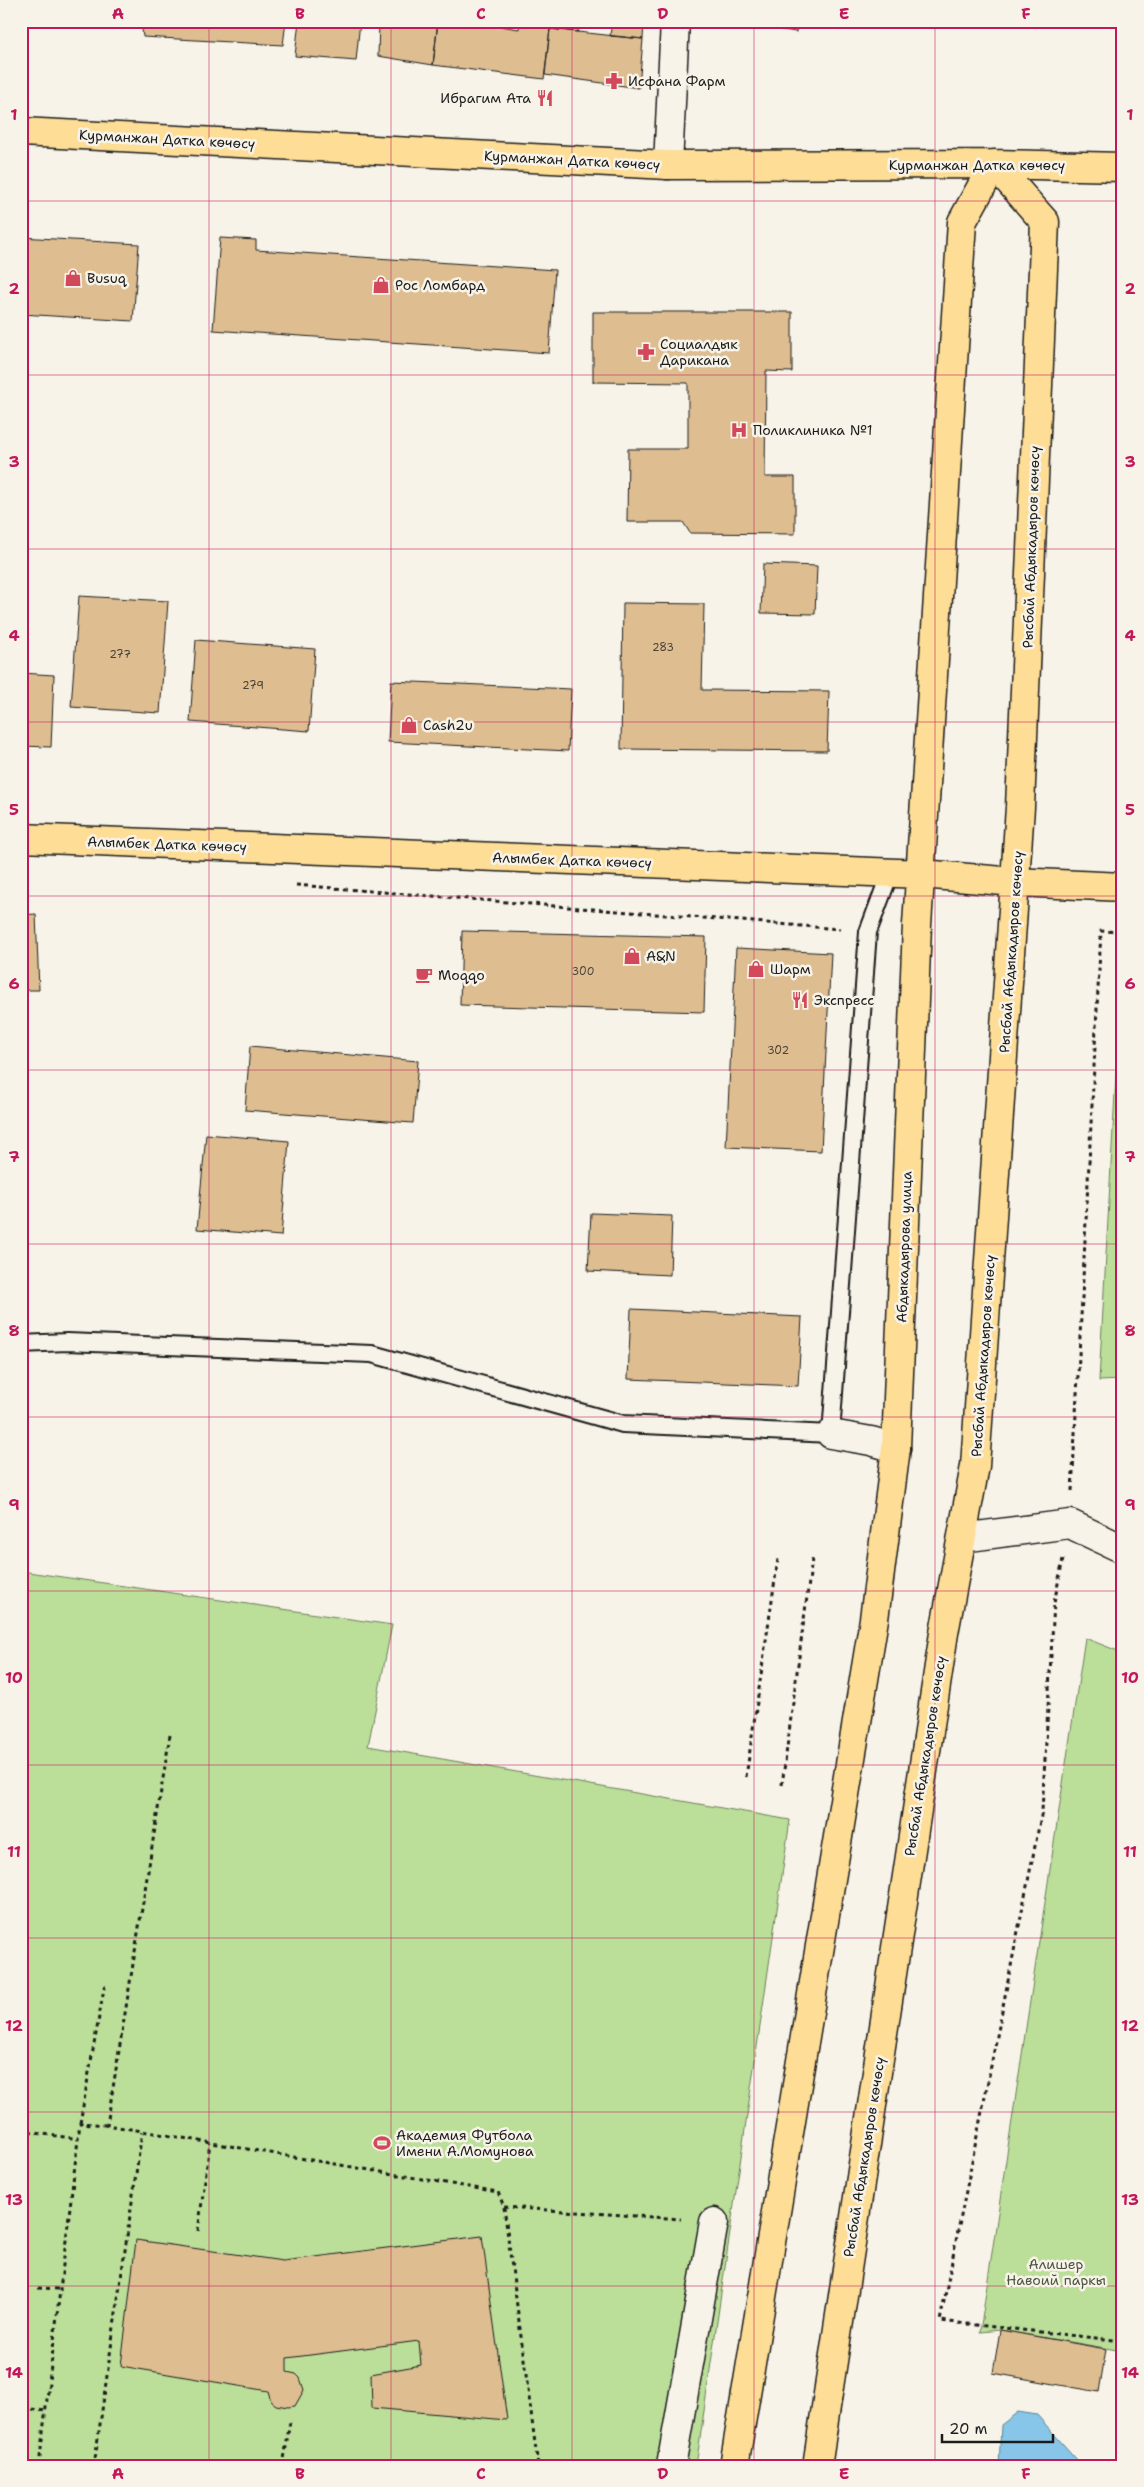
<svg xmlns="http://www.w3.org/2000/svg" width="1144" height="2487" font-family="'Shantell Sans',sans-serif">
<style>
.green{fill:#bbdf99;stroke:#6c7e5a}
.water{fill:#87c6e8;stroke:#5c8296}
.building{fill:#debe91;stroke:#1c1c1c}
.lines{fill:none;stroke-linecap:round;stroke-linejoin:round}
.service-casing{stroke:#1c1c1c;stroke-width:20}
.minor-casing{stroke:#1c1c1c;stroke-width:31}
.secondary-casing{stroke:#1c1c1c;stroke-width:31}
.primary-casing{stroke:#1c1c1c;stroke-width:31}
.path{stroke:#1c1c1c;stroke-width:3;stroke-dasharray:4 4;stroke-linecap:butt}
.service{stroke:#f7f3e8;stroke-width:16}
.minor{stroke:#f7f3e8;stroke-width:28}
.secondary{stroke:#f7f3e8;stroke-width:28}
.primary{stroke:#fedd96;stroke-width:28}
.grid{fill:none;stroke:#c2185b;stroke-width:1;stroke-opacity:0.55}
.labels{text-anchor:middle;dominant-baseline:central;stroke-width:5;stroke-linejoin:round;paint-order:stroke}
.number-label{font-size:11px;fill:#4c4439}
.poi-label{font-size:14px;fill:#1c1c1c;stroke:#f7f3e8;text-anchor:start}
.street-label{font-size:14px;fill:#1c1c1c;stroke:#f7f3e8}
.park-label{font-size:14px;fill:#4c5642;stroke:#f7f3e8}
.neatline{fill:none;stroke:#c2185b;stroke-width:2}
.grid-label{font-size:16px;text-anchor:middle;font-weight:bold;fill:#c2185b}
</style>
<rect width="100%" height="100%" fill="#f7f3e8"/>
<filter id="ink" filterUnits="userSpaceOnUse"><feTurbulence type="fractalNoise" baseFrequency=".02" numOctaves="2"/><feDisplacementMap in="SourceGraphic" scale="10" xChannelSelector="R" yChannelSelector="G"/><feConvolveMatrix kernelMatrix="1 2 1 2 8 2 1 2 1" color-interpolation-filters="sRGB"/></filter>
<g filter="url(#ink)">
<!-- green -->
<path class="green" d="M1123,950V1380L1099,1381Z
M21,1571L392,1625L368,1746L790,1820L696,2466H21Z
M1085,1638L1123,1653V2351L1000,2330L980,2332Z"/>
<!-- water -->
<path class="water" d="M1018,2412L1037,2415L1079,2462V2466H999L1001,2425Z"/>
<!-- building -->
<path class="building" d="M141,21H286L283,45L143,37Z
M299,21H360L356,61L295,56Z
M379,21H438L433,65L378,56Z
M438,21H468L519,29L520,21H579L578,32L550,29L544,79L433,65Z
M612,21H644L643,39L610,36Z
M724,21H798L796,32Z
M550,29L643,39L639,88L545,75Z
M21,237L139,244L133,321L21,314Z
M220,238L256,240V250L555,270L549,353L213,330Z
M593,312H792V372L766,371L765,477H795V534L690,533L683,522H627L628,449H688V383L593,382Z
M763,564L817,566L815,614L761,613Z
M79,596L168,601L160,713L71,707Z
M623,603L704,604L702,690L829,691L827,751L621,749Z
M196,640L315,649L309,731L190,722Z
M21,673L54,675L51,747L21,746Z
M391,681L571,689L568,751L388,742Z
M36,914L39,990H21V915Z
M462,931L706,937L704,1012L460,1005Z
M736,948L831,953L821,1151L726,1147Z
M250,1046L418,1061L413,1123L245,1110Z
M206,1134L289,1141L281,1236L197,1229Z
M591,1213L672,1216L670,1275L588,1271Z
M631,1309L802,1317L798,1386L628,1379Z
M482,2236L507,2420L372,2408L371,2374L421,2365L419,2341L287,2358V2372L296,2374L300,2378L304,2390L295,2406L288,2407L276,2405L271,2401L268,2391L121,2366L136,2240L283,2261Z
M1000,2330L1106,2349L1099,2392L993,2373Z"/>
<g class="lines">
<!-- service casing -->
<g class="service-casing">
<path id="service" d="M21,1344L67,1342L372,1354L623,1424L831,1434L868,932L890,873"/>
</g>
<!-- minor casing -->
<g class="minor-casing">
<path id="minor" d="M831,1434L871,1441L896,1448
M962,1538L1070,1524L1123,1549
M671,2466L714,2222"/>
</g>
<!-- secondary casing -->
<g class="secondary-casing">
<path id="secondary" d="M668,165L675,21"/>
</g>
<!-- primary casing -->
<g class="primary-casing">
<path id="primary" d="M21,132L668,165L994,164L1123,167
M21,838L922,874L1015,882L1123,887
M734,2466L874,1619L896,1448L917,925L962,222L994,164
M817,2466L944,1633L975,1466L1020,807L1045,222L994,164"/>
</g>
<!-- path -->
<path class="path" d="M296,885L840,929
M1072,1491L1101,931L1123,932
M1063,1559L1054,1603L1042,1811L940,2321L1123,2341
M170,1735L107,2125L498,2192L504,2207L681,2219
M746,1777L778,1559
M782,1785L812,1559
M80,2123L105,1983
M21,2131L79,2139
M504,2207L538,2466
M198,2231L210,2143
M38,2288L60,2289
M32,2409L45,2411
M39,2466L80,2123L107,2125
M94,2466L142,2132
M283,2466L290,2421"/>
<!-- service -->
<use href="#service" class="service"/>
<!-- minor -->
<use href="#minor" class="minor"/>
<!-- secondary -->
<use href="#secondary" class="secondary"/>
<!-- primary -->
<use href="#primary" class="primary"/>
</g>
</g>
<!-- grid -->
<path class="grid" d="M209,21V2466M391,21V2466M572,21V2466M754,21V2466M935,21V2466M21,201H1123M21,375H1123M21,549H1123M21,722H1123M21,896H1123M21,1070H1123M21,1244H1123M21,1417H1123M21,1591H1123M21,1765H1123M21,1938H1123M21,2112H1123M21,2286H1123"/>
<!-- icons -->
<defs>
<g id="pharmacy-bare" transform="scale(1.35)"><path d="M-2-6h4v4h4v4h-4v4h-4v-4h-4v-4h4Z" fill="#d1495b" stroke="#f7f3e8" stroke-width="2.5" paint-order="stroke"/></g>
<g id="restaurant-bare" transform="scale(1.35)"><path d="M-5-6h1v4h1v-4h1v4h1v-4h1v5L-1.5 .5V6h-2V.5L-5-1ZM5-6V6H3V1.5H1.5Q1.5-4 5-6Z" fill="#d1495b" stroke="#f7f3e8" stroke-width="2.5" paint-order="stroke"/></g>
<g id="shop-bare" transform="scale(1.35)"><path d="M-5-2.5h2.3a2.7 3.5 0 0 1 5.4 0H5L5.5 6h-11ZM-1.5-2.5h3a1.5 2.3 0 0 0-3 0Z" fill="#d1495b" stroke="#f7f3e8" stroke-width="2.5" paint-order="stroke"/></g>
<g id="hospital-bare" transform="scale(1.35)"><path d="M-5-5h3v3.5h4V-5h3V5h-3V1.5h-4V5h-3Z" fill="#d1495b" stroke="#f7f3e8" stroke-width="2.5" paint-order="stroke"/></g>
<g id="cafe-bare" transform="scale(1.35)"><path d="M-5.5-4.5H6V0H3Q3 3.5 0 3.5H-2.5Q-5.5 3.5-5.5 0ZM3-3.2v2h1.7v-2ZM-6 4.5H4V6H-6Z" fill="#d1495b" stroke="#f7f3e8" stroke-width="2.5" paint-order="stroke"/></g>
<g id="stadium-bare" transform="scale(1.35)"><path d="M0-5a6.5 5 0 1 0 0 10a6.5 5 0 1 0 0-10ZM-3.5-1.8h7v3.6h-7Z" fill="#d1495b" stroke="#f7f3e8" stroke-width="2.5" paint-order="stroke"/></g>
</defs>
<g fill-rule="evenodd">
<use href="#pharmacy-bare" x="614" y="81"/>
<use href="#restaurant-bare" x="545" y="98"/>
<use href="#shop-bare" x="73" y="278"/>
<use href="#shop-bare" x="381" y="285"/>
<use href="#pharmacy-bare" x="646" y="352"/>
<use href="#hospital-bare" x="739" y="430"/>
<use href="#shop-bare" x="409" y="725"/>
<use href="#shop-bare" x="632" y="956"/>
<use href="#shop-bare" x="756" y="969"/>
<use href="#cafe-bare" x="424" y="975"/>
<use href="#restaurant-bare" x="800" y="1000"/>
<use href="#stadium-bare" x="382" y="2143"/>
</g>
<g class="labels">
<!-- number labels -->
<g class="number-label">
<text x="663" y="647">283</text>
<text x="120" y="654">277</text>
<text x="253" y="685">279</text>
<text x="583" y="971">300</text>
<text x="778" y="1050">302</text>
</g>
<!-- poi labels -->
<g class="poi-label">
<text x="628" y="81">Исфана Фарм</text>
<text x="531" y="98" text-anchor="end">Ибрагим Ата</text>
<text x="87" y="278">Busuq</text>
<text x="395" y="285">Рос Ломбард</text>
<text x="660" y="344">Социалдык<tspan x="660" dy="16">Дарикана</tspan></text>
<text x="753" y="430">Поликлиника №1</text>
<text x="423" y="725">Cash2u</text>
<text x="646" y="956">A&amp;N</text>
<text x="770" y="969">Шарм</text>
<text x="438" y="975">Moqqo</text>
<text x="814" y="1000">Экспресс</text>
<text x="396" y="2135">Академия Футбола<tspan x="396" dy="16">Имени А.Момунова</tspan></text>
</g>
<!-- street labels -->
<g class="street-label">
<text transform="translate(167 139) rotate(3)">Курманжан Датка көчөсү</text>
<text transform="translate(572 160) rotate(3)">Курманжан Датка көчөсү</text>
<text x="977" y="165">Курманжан Датка көчөсү</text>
<text transform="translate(1031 547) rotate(-88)">Рысбай Абдыкадыров көчөсү</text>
<text transform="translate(167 844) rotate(2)">Алымбек Датка көчөсү</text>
<text transform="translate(572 860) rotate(2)">Алымбек Датка көчөсү</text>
<text transform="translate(1011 952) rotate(-86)">Рысбай Абдыкадыров көчөсү</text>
<text transform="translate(904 1247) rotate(-88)">Абдыкадырова улица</text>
<text transform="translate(983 1356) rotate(-86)">Рысбай Абдыкадыров көчөсү</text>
<text transform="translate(925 1756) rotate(-81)">Рысбай Абдыкадыров көчөсү</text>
<text transform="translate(864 2157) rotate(-81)">Рысбай Абдыкадыров көчөсү</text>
</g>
<!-- park labels -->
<g class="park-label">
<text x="1056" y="2264">Алишер<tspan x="1056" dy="16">Навоий паркы</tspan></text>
</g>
</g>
<!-- margin -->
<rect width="1144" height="2487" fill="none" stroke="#f7f3e8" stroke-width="55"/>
<!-- scale -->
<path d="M942 2434v8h111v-8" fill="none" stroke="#1c1c1c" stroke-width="2.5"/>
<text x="949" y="2434" font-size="15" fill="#1c1c1c" stroke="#f7f3e8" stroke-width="4" paint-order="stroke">20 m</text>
<rect x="28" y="28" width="1088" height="2432" class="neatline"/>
<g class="grid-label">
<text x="118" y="19">A</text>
<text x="300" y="19">B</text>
<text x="481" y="19">C</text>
<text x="663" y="19">D</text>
<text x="844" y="19">E</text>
<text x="1026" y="19">F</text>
<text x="14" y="120">1</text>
<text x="1130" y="120">1</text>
<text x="14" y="294">2</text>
<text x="1130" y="294">2</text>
<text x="14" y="467">3</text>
<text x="1130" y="467">3</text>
<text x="14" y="641">4</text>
<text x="1130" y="641">4</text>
<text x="14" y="815">5</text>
<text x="1130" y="815">5</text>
<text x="14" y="989">6</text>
<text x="1130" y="989">6</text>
<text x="14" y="1162">7</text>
<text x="1130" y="1162">7</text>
<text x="14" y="1336">8</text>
<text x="1130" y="1336">8</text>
<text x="14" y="1510">9</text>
<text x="1130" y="1510">9</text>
<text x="14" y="1683">10</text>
<text x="1130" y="1683">10</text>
<text x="14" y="1857">11</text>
<text x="1130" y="1857">11</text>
<text x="14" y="2031">12</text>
<text x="1130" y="2031">12</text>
<text x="14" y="2205">13</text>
<text x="1130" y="2205">13</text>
<text x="14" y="2378">14</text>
<text x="1130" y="2378">14</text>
<text x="118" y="2479">A</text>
<text x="300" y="2479">B</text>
<text x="481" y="2479">C</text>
<text x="663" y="2479">D</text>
<text x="844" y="2479">E</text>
<text x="1026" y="2479">F</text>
</g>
</svg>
